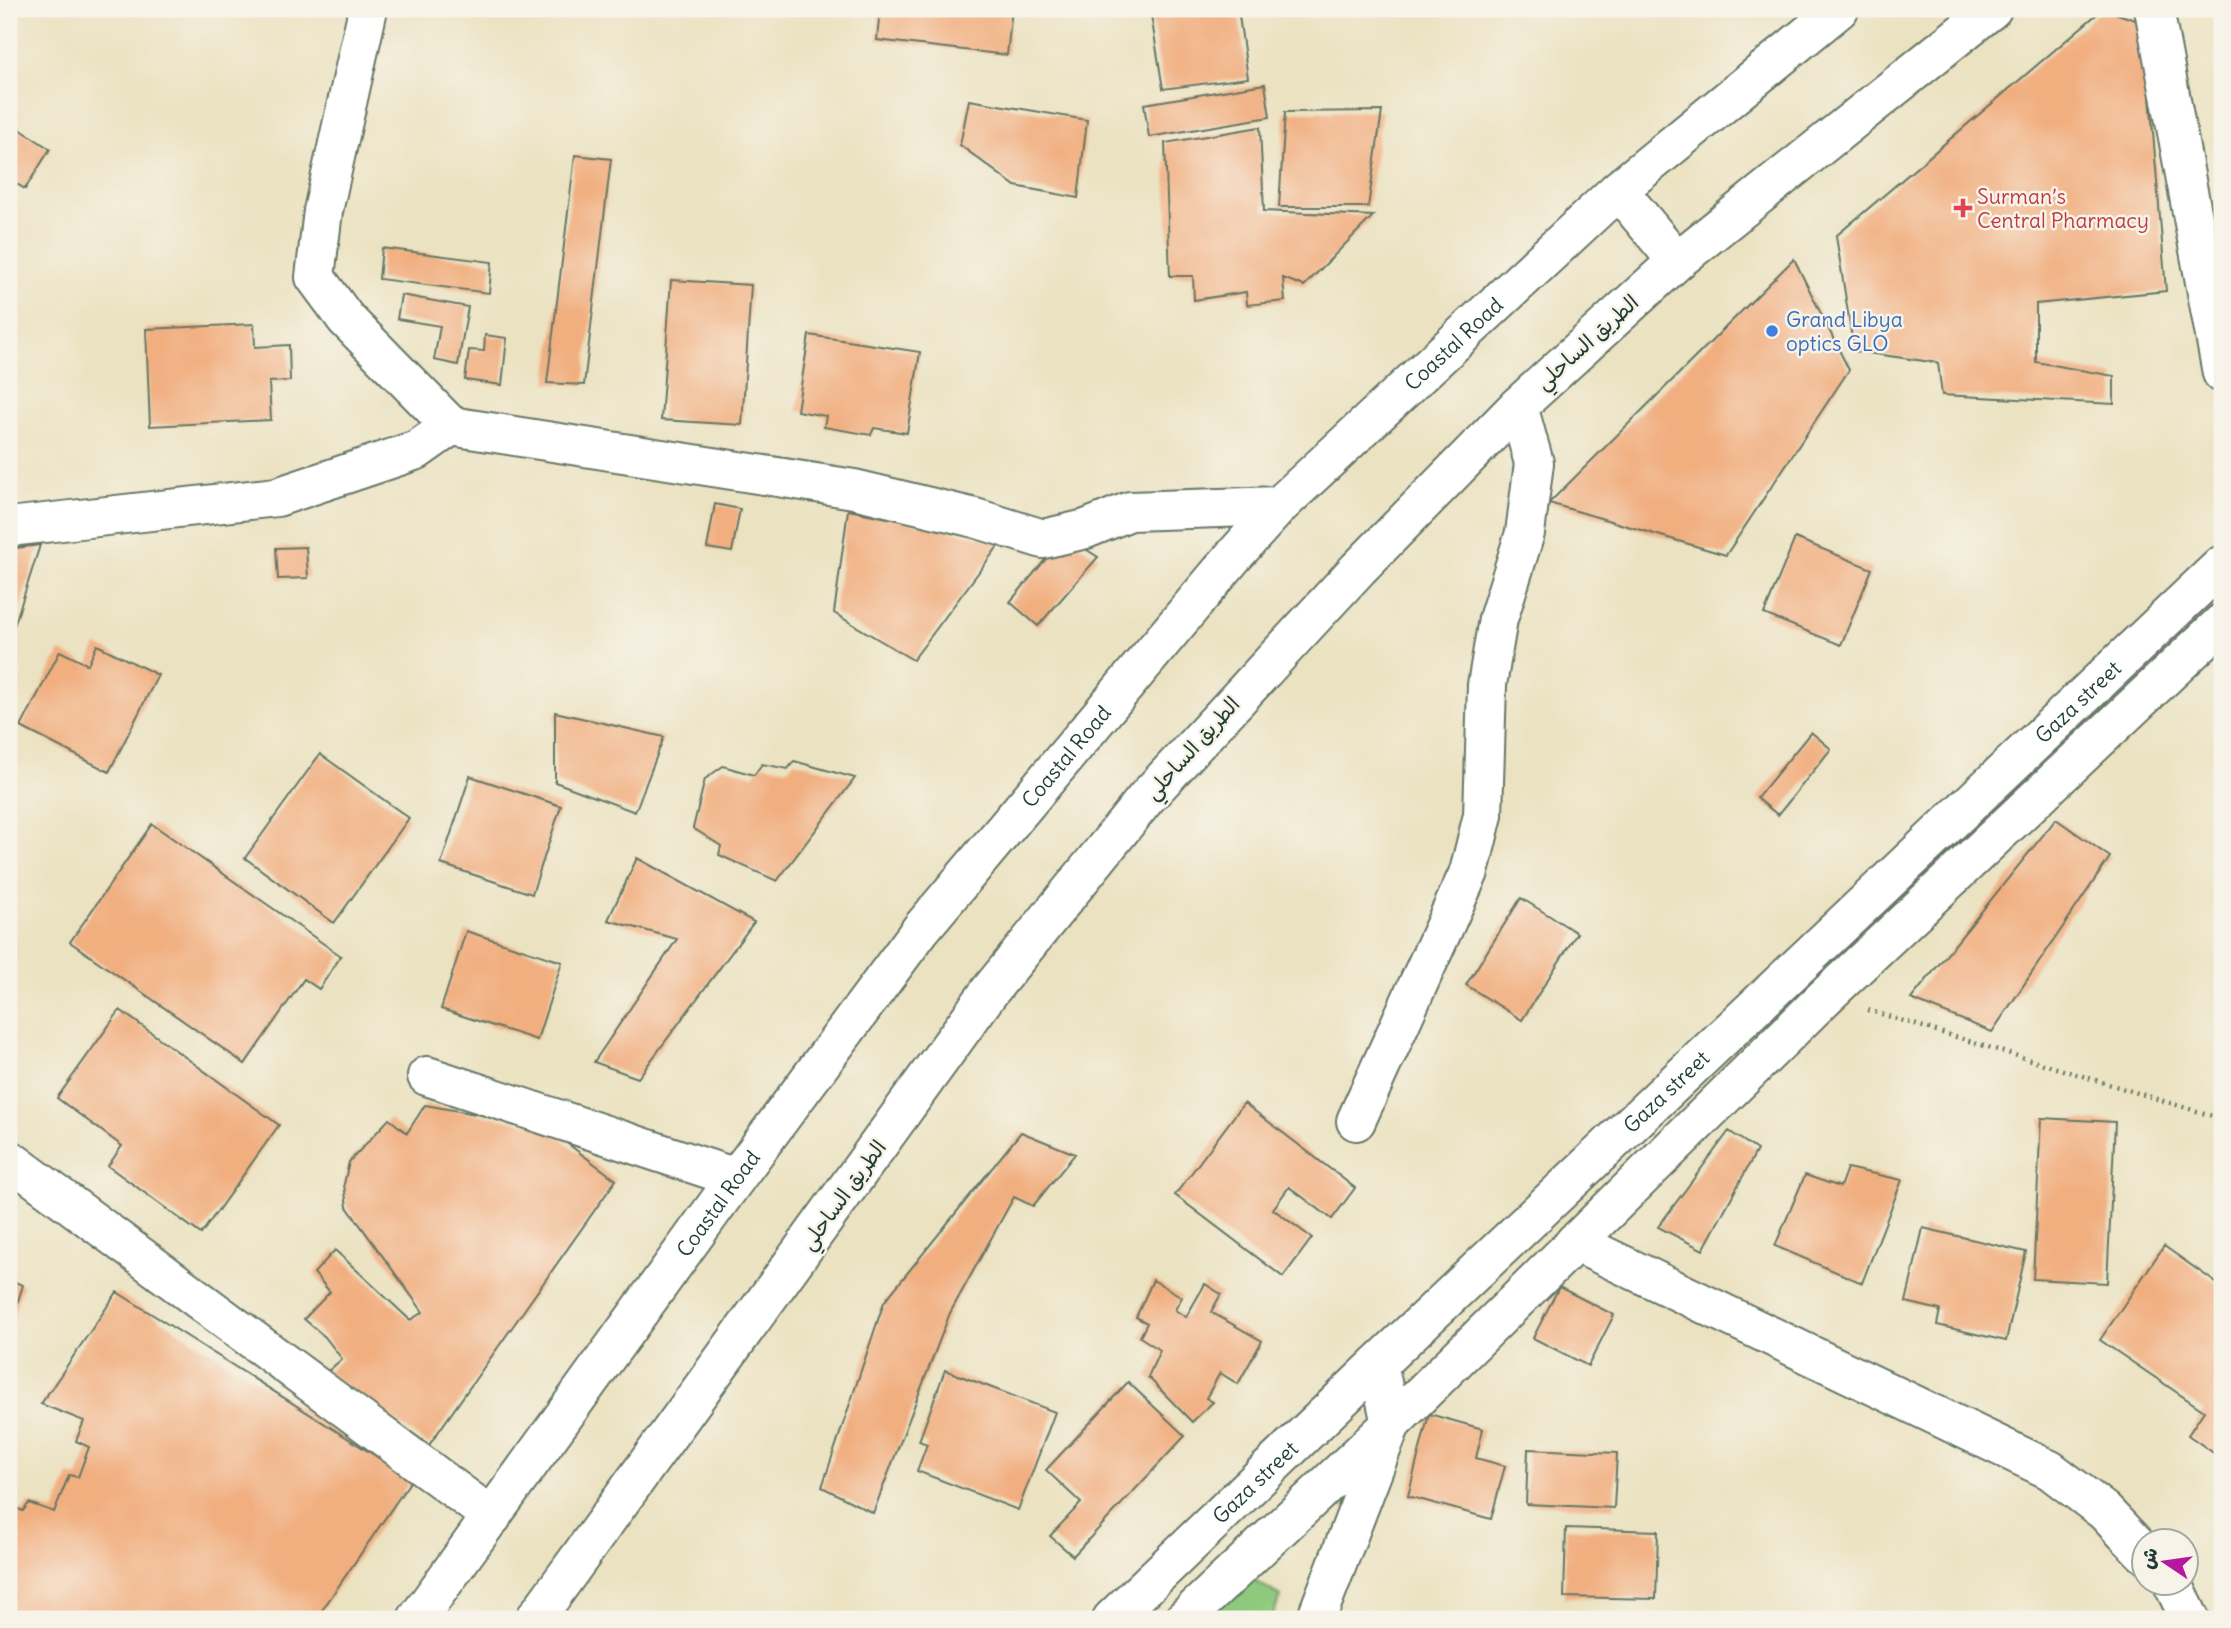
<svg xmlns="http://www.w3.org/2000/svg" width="2231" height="1628" font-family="Delius,'Playpen Sans Arabic',sans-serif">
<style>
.green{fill:#8ec97d;stroke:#568358;stroke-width:2}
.building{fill:#f1af80}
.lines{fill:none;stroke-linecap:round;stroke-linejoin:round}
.street-casing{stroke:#667765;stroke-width:42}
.secondary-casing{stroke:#667765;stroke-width:42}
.highway-casing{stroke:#667765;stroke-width:42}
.path{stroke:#667765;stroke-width:4.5;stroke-dasharray:2 5;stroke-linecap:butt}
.street{stroke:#fff;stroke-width:38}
.secondary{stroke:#fff;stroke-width:38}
.highway{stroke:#fff;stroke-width:38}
.health-dot{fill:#e0444e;stroke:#f7f3e8;stroke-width:2.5}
.shop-dot{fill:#3f7fe0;stroke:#f7f3e8;stroke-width:2.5}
.labels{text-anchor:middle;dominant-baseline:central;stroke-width:5;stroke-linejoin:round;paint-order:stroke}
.health-label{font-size:21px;fill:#be3a42;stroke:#f7f3e8;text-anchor:start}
.shop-label{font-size:21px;fill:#366cbe;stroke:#f7f3e8;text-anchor:start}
.street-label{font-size:21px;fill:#1f3d34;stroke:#f7f3e8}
</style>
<rect width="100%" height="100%" fill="#f7f3e8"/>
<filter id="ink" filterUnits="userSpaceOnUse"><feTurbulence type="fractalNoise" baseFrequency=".0143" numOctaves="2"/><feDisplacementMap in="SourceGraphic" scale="14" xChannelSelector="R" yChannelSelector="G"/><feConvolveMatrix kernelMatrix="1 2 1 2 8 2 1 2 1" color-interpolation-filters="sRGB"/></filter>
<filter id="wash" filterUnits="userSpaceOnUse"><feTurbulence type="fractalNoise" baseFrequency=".00686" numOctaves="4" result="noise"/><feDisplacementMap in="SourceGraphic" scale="28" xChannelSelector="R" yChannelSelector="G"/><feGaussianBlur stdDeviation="1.57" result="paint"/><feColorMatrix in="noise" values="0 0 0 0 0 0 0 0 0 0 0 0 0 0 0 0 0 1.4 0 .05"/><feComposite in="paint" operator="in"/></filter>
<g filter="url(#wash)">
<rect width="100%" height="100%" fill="#ebe2c1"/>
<!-- green -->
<path class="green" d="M1245,1575L1280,1596L1272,1619H1199Z"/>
<g id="blocks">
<!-- building -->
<path class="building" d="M880,9H1012L1007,55L877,40Z
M1150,9H1238L1248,78L1163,89Z
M2103,9L2144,23L2166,291L2036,304V362L2114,376V404L1942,395L1938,363L1854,351L1836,236Z
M1265,84L1270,117L1149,137L1144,104Z
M969,100L1087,120L1078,198L1015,186L960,145Z
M1382,111L1368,207H1279L1285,112Z
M9,122L50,149L25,189L9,179Z
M1260,127L1264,211L1373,216L1304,286L1283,278L1285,301L1247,305L1246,292L1194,300L1193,276H1170L1165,143Z
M575,155L611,159L584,385L547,383Z
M382,248L492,262L489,293L379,279Z
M1794,259L1849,370L1726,555L1549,503Z
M671,280L751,285L742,425L661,420Z
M401,295L468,307L458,365L434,360L440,326L397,319Z
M254,324L255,347L289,345L290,381L269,382L271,420L150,426L146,329Z
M485,335L507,338L502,385L465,380L469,350L484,351Z
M809,335L920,352L907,433L874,428L871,435L824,427L826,416L797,411Z
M715,504L740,509L732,552L707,548Z
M848,510L992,539L999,545L913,660L834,613Z
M1065,536L1098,557L1038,626L1010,602Z
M1795,538L1872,569L1841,645L1764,614Z
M40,545L9,642V549Z
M306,547L308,578L278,579L276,548Z
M97,645L158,675L109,772L21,727L60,651L88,665Z
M555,712L664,737L635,812L555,782Z
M1811,732L1831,749L1778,815L1757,798Z
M320,754L409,818L334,923L245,858Z
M794,761L855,778L777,881L719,855L721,846L693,828L705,779L723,766L754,775L762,764L788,769Z
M470,776L561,806L532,894L441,864Z
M2056,819L2110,857L1992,1032L1911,999Z
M152,824L341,956L319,989L304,979L245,1064L70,942Z
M637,858L754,922L638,1078L594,1062L677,939L608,920Z
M1521,898L1577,933L1522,1020L1466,985Z
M466,931L562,962L537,1040L441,1009Z
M120,1010L279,1125L201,1234L108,1166L122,1146L57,1098Z
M1244,1103L1355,1188L1332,1219L1289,1187L1273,1209L1312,1238L1283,1277L1175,1195Z
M425,1105L544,1126L616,1180L429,1445L327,1372L342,1359L325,1337L304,1319L330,1292L314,1273L335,1250L410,1320L423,1312L347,1207L344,1184L349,1162L389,1119L407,1133Z
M2041,1118L2115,1122L2107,1283L2033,1279Z
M1729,1131L1757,1150L1703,1250L1658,1227Z
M1021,1132L1075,1154L1033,1206L1014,1197L950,1313L873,1513L822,1487L884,1302Z
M1847,1168L1902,1180L1862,1283L1775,1246L1805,1175L1840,1187Z
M1923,1228L2026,1252L2006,1341L1937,1325L1940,1310L1906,1302Z
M2164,1246L2222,1287V1449L2218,1456L2188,1435L2204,1411L2100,1340Z
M9,1280L23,1285L9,1330Z
M1153,1280L1182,1297L1175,1310L1186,1317L1205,1284L1221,1294L1211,1312L1262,1341L1238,1384L1220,1373L1206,1398L1213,1402L1192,1422L1148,1377L1160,1350L1140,1337L1147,1323L1136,1317Z
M1559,1287L1614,1315L1588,1366L1533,1338Z
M117,1292L412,1479L316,1619H9V1505L23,1511L29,1503L54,1512L69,1475L78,1477L89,1447L76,1441L84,1421L41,1404Z
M945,1370L1055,1412L1018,1510L917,1471L927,1444L919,1441Z
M1128,1382L1185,1436L1073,1556L1050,1536L1081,1503L1046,1470Z
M1429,1414L1483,1429L1476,1458L1505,1466L1491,1519L1408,1496Z
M1528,1449L1617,1453L1614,1508L1526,1504Z
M1566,1528L1658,1531L1656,1599L1564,1597Z"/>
</g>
</g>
<g filter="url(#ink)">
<use href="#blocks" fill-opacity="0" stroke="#667765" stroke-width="2"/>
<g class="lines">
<!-- street casing -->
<g class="street-casing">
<path id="street" d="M368,9L323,211L315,277L346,319L451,426
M2154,9L2222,373
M9,527L277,497L417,450L451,426L854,489L975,518L1043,539L1086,529L1130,511L1279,506
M427,1076L736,1178
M1356,1121L1469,872L1483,815L1487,685L1498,619L1525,533L1534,463L1518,406
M9,1159L492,1517
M1575,1242L2050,1470L2104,1511L2144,1553
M2172,1582L2190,1619
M1316,1619L1391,1424L1378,1364"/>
</g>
<!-- secondary casing -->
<g class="secondary-casing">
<g id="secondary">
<path id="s1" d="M1112,1619L1378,1364L2222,565"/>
<path d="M1184,1619L1391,1424L1825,997L2222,623"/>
</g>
</g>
<!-- highway casing -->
<g class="highway-casing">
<g id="highway">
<path d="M1618,190L1677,261"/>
<path id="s2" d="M417,1619L736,1178L921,929L1232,558L1279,506L1618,190L1839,9"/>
<path d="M535,1619L989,992L1146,798L1358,569L1518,406L1677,261L1992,9"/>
</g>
</g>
<!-- path -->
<path class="path" d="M1868,1010L2222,1119"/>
<!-- street -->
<use href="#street" class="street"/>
<!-- secondary -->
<use href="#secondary" class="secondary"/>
<!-- highway -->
<use href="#highway" class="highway"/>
</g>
</g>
<!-- markers -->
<path class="health-dot" d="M1959.5 197.5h7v7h7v7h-7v7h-7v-7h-7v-7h7z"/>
<circle class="shop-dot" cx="1772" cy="331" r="7"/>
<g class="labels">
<!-- health labels -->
<g class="health-label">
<text x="1977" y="196">Surman’s<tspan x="1977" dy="24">Central Pharmacy</tspan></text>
</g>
<!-- shop labels -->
<g class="shop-label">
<text x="1786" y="319">Grand Libya<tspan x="1786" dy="24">optics GLO</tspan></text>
</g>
<!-- street labels -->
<g class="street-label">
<text transform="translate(1587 342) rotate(-42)">الطريق الساحلي</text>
<text stroke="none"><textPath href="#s2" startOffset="1647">Coastal Road</textPath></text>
<text stroke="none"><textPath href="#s1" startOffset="1332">Gaza street</textPath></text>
<text transform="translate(1192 748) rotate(-48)">الطريق الساحلي</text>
<text stroke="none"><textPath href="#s2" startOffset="1080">Coastal Road</textPath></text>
<text stroke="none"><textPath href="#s1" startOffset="765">Gaza street</textPath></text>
<text transform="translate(843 1195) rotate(-54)">الطريق الساحلي</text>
<text stroke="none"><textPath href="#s2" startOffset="513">Coastal Road</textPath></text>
<text stroke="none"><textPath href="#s1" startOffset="198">Gaza street</textPath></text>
</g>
</g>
<!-- margin -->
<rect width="2231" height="1628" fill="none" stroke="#f7f3e8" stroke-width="35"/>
<!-- north arrow -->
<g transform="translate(2165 1562) rotate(283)"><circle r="33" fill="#f7f3e8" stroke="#a1aaa0" stroke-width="2"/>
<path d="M0-5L12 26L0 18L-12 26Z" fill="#b5179e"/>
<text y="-10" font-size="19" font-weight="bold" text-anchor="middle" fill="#1f3d34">ش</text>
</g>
</svg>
